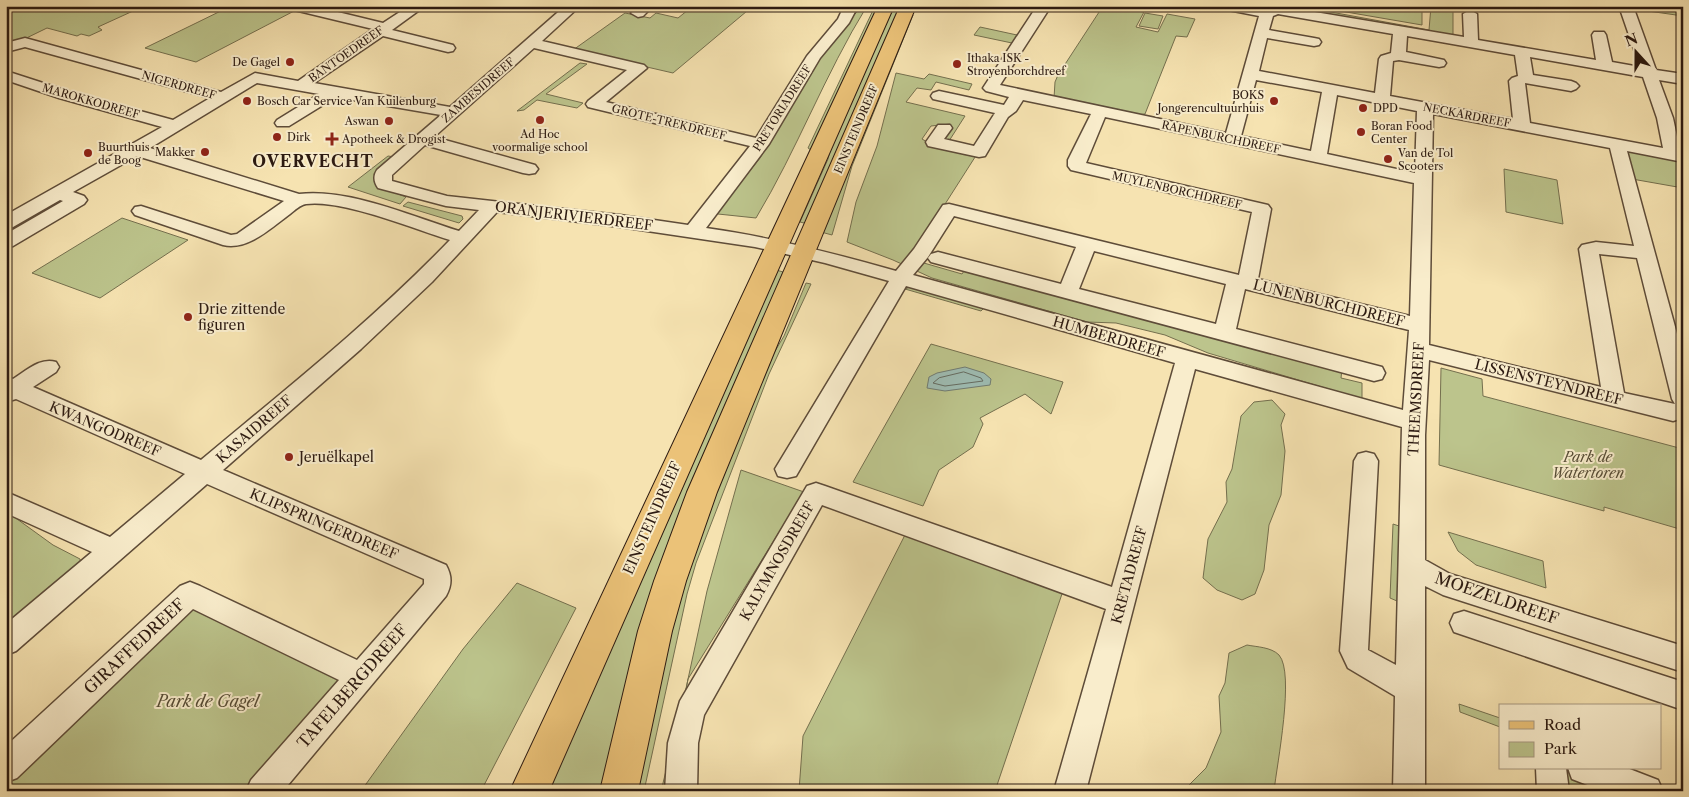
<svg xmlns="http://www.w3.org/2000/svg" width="1689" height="797" font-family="'Libre Caslon Text',serif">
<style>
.green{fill:#bcc48c;stroke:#746f4e}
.water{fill:#9ebdb4;stroke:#707c73}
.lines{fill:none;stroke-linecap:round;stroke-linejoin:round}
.shore{stroke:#656c62;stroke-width:1}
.minor-casing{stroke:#5e4c39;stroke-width:3}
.major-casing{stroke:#2c1a11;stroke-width:2}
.minor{fill:#f9edcc;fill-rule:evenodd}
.major{fill:#ebc278;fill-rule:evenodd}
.poi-dot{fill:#8f2418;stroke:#f9edcc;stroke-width:2}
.labels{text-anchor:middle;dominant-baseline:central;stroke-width:4;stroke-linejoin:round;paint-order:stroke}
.far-street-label{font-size:11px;fill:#2c1a11;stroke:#f9edcc}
.far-poi-label{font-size:11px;fill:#2c1a11;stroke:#f9edcc;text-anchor:start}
.street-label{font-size:14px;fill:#2c1a11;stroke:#f9edcc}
.poi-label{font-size:14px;fill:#2c1a11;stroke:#f9edcc;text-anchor:start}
.park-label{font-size:14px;font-style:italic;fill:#574d36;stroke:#f9edcc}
.far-district-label{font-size:16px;font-weight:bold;letter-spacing:1px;fill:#2c1a11;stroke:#f9edcc}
.near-street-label{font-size:16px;fill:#2c1a11;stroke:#f9edcc}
.near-park-label{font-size:16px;font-style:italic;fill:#574d36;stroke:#f9edcc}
</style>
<rect width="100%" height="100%" fill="#f6e3b1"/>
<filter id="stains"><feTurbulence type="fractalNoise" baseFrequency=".004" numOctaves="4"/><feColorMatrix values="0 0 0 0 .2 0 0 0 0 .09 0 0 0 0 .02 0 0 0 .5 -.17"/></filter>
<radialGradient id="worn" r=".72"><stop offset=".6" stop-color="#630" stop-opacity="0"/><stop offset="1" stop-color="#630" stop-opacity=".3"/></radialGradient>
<!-- green -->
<path class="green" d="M6,6H144L98,27L102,30L89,36L81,34L77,36L47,28L6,48Z
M231,6H281L296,10L196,62L145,48Z
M693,6H753L673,73L573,50L625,13L650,18L656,13L678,18Z
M863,6H867C825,74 797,150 756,218L699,212L726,201L760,158L796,95L812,72L816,63L851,18Z
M875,6H880L814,152L808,148Z
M891,6H901L808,224L800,222L828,159L835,131Z
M1103,6L1144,12L1136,27L1158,32L1167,14L1195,19L1187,37L1176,36L1145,114L1137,115L1054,98L1055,82L1058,75Z
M1241,6H1298L1429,30L1431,6H1450V9L1453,10V38Z
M1317,6H1422V25L1317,7Z
M1633,6H1683V16L1634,9Z
M1145,13L1163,16L1158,29L1139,26Z
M913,15L852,166L832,235L821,232L902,29Z
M980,27L1017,35L1012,43L974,35Z
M580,63L587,64L546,94L583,103L577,108L537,100L524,110L517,111Z
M896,73L924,79L929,74L972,84L969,90L936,82L931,90L917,88L906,102L965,116L949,141L941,139L950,124L931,126L922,139L929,143L977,154L910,259L962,274L966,268L1342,369L1341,378L1362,383V399L1208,353L1165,335L1116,323L1087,322L932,278L893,260L847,242L856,202L877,146Z
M1623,148L1683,160V188L1632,179Z
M388,156L395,157L375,176V182L380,187L406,197L400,204L348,187Z
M1504,169L1557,180L1563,224L1506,212Z
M408,202L462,216L463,219L459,223L403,206Z
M122,218L188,240L100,298L32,273Z
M773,269L783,272L764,321L603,791H539Z
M806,283L811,284L769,374L696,563L687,594L644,791H628L677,592L762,373L784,336Z
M910,287L984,308L981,311L905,289Z
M931,344L1063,382L1051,414L1025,394L980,418L983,424L973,447L939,470L923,506L853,482Z
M1441,368L1482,379L1483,396L1683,449V530L1604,507V511L1439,465Z
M1272,400L1285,414L1281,425L1285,451L1281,495L1269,525L1264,570L1255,594L1242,600L1217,590L1203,578L1208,539L1227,502L1226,482L1232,469L1241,416L1254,402Z
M741,470L804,492L688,679L671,772L661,791L682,707L707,591Z
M6,511L53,545L80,559L81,564L6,628Z
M1393,524L1399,526L1397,601L1390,598Z
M908,529L1064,588L995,791H799L803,736Z
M1448,532L1543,561L1546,588L1476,565L1458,551Z
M517,583L576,608L481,791H361L463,649Z
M190,594L360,676L262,791H6V774Z
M1247,645C1257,647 1271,647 1279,655C1295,673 1277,764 1274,791H1183L1206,768L1221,732L1219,696L1225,683L1229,653Z
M1459,704L1500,718V727L1460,712Z
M1561,769L1623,791H1563Z"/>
<!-- water -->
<path class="water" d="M965,367L984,373L991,379L990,385L945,391L927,388L929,377L937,373Z"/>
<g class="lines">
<!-- shore -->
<path class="shore" d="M964,372L981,378L983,381L945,386L933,383L939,378Z"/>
<!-- minor casing -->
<g class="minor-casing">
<path id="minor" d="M288,6H313L383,23L409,6H425L392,30L453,45L455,48L453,51L448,52L383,36L314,83L450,107L565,6H580L542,41L644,65L647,68L606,102L756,138L807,56L838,19L844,6H858L849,23L820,58L769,144L706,228C771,237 833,253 896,271L914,249L943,205L949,204L1239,275L1252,212L1071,170L1068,166V160L1091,114L1023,100L1016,111L1008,117L985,156L979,157L928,146L926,142L938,125H950L952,128L944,139L974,146L995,113L933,99L931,96L933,93L939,91L1004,105L1009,97L986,91L983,88L1037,6H1051L1000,85L1226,133L1259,16L1223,9L1221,6H1252L1266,9L1279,6L1464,37L1463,14L1470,10L1477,14L1478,40L1596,60L1592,35L1594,32H1604L1606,35L1612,62L1640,67L1619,6H1633L1656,70L1683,74V84L1659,80L1673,118L1679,146L1683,150V162L1627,151L1683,356V418L1673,421L1429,360L1425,435V560L1450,574L1683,646V672L1443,595L1425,586V791H1393L1395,696L1348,668L1340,651L1354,461L1358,454L1366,452L1374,454L1378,461L1368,650L1396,665L1402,427L1195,369L1086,791H1054L1106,609L822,505L704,715L698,743L697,791H665L668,743L680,701L807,486L816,483L825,486L1112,587L1175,363L906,286L796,476L787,478L778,476L775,469L889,281L825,263L755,247L620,227L497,212L432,282L361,349L223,470L446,565C452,576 452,585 446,596L283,791H246L251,780L339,680L193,609L17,778L6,782V746L180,586L190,582L200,586L357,660L424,584V579L207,484L16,651L6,655V624L92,552L6,513V492L110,537L185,474L16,399L6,402V377L13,379C26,371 40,357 56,362L59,367L56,372L33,387L201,460C286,389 373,320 450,240C414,229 342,199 306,204C300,205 295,210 290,214C272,227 248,251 223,245L135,215L132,211L135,207L141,206L231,235L237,234L284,201L137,156L73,192L84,196L87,200L84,204L13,246L6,248V234L63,201L60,200L13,227L6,229V215L162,127L59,98L6,80V71L71,92L173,120L210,98L25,47L6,52V43L25,38L221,92L255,73L298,81L373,29L290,9ZM1278,14L1393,34L1391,53L1381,56L1379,59L1375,93L1259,71L1267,38L1314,46L1319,45L1321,42L1319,39L1314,38L1269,30L1273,16ZM1407,36L1515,55L1518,76L1512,78L1509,81L1513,119L1390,96L1393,61L1399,60L1439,67L1444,66L1446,63L1444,60L1406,52ZM534,48L627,70L588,101L586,104L588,107L750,146L688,225L620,215L447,196L392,181V175L425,145L523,173L529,174L535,173L538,169L535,165L434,137ZM1530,57L1643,77L1657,118L1663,148L1530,123L1525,83L1571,91L1576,89L1579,86L1576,83L1571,81L1533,75ZM1256,80L1322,92L1311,151L1241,136ZM257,83L319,94L277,120L275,123L277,126H289L336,97L441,115L377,170C373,176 374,182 378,188L446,206L479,210L459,231C411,216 348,188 299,194L150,148ZM1337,95L1417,111L1415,173L1327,154ZM1433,114L1610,148L1634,246L1596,242L1582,245L1579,249L1601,387L1429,345ZM1105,117L1414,183L1410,316L1258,279L1271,209L1268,205L1086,163ZM954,216L1076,247L1061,284L938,252L931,254L928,258L931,262L1374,381L1382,379L1385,373L1382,367L1236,329L1245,289L1409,330L1403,410L913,275L928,257ZM1094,251L1226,284L1216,324L1079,289ZM1599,254L1637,258L1672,399L1675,404L1624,393Z
M638,6H653L643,16L638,17L631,13Z
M1464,611L1683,682V710L1454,632L1450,623L1454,614Z
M1536,768H1566L1569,791H1537Z
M1568,768H1627L1658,780L1663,791H1603L1572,779Z"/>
</g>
<!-- major casing -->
<g class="major-casing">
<path id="major" d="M878,6H894L549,791H510Z
M900,6H916L717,492L686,581L672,631L638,791H600L638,631L654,581L687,492Z"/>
</g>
<!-- minor -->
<use href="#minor" class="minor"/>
<!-- major -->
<use href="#major" class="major"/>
</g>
<!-- markers -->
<g class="poi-dot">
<circle cx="290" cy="62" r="5"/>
<circle cx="957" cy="64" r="5"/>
<circle cx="247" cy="101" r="5"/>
<circle cx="1274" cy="101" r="5"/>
<circle cx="1363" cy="108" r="5"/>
<circle cx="540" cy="120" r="5"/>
<circle cx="389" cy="121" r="5"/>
<circle cx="1361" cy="132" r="5"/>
<circle cx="277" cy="137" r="5"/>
<path d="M329.5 131.5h5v5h5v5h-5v5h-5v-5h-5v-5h5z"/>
<circle cx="205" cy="152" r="5"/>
<circle cx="88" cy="153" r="5"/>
<circle cx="1388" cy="159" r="5"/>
<circle cx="188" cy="317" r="5"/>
<circle cx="289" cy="457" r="5"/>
</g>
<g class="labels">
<!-- far-street labels -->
<g class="far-street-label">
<text transform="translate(346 54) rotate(-35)">BANTOEDREEF</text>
<text transform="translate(179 85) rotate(16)">NIGERDREEF</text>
<text transform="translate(478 90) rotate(-41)">ZAMBESIDREEF</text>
<text transform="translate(91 101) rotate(16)">MAROKKODREEF</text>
<text transform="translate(782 108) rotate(-58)">PRETORIADREEF</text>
<text transform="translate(1467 115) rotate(11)">NECKARDREEF</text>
<text transform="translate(669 122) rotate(14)">GROTE-TREKDREEF</text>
<text transform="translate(856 129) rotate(-67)">EINSTEINDREEF</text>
<text transform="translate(1221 137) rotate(12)">RAPENBURCHDREEF</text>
<text transform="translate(1177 190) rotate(13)">MUYLENBORCHDREEF</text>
</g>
<!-- far-poi labels -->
<g class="far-poi-label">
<text x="967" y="58">Ithaka ISK -<tspan x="967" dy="13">Stroyenborchdreef</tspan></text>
<text x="280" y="62" text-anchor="end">De Gagel</text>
<text x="1264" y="95" text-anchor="end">BOKS<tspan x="1264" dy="13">Jongerencultuurhuis</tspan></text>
<text x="257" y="101">Bosch Car Service Van Kuilenburg</text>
<text x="1373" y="108">DPD</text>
<text x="379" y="121" text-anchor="end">Aswan</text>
<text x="1371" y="126">Boran Food<tspan x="1371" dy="13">Center</tspan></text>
<text x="540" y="134" text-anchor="middle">Ad Hoc<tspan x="540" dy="13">voormalige school</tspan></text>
<text x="287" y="137">Dirk</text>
<text x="342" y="139">Apotheek &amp; Drogist</text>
<text x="98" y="147">Buurthuis<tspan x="98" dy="13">de Boog</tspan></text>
<text x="195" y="152" text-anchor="end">Makker</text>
<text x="1398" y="153">Van de Tol<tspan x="1398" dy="13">Scooters</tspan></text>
</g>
<!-- street labels -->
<g class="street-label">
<text transform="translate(574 216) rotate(7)">ORANJERIVIERDREEF</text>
<text transform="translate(1329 303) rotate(14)">LUNENBURCHDREEF</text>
<text transform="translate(1109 337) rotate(16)">HUMBERDREEF</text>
<text transform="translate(1549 382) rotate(14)">LISSENSTEYNDREEF</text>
<text transform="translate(1416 399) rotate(-87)">THEEMSDREEF</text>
<text transform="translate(105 429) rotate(23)">KWANGODREEF</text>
<text transform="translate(254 429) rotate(-41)">KASAIDREEF</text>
<text transform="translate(652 518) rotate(-66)">EINSTEINDREEF</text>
<text transform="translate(324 524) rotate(23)">KLIPSPRINGERDREEF</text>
<text transform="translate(777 561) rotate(-60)">KALYMNOSDREEF</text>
<text transform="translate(1129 575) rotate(-75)">KRETADREEF</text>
</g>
<!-- poi labels -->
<g class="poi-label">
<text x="198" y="309">Drie zittende<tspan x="198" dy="16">figuren</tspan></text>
<text x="299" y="457">Jeruëlkapel</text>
</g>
<!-- park labels -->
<g class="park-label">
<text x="1588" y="457">Park de<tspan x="1588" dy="16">Watertoren</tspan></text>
</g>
<!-- far-district labels -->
<g class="far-district-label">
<text x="313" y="161">OVERVECHT</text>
</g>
<!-- near-street labels -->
<g class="near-street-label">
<text transform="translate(1497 598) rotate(19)">MOEZELDREEF</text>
<text transform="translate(134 646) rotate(-43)">GIRAFFEDREEF</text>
<text transform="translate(352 686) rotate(-49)">TAFELBERGDREEF</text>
</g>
<!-- near-park labels -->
<g class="near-park-label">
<text x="208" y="701">Park de Gagel</text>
</g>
</g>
<!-- margin -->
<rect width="1689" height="797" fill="none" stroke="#f6e3b1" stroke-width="25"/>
<rect x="8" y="8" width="1674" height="782" fill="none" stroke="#2c1a11" stroke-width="2.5"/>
<rect x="12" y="12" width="1664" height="772" fill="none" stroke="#2c1a11"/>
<!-- legend -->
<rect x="1499" y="704" width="162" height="65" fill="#f9edcc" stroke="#a79981"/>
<rect x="1509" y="721" width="25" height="8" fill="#ebc278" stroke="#a79981"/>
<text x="1544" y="730" font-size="15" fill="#2c1a11">Road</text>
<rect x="1509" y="742" width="25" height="15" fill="#bcc48c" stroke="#a79981"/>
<text x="1544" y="754" font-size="15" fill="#2c1a11">Park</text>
<!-- north arrow -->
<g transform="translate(1636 52) rotate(339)" stroke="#f9edcc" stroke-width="4" paint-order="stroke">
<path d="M0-4L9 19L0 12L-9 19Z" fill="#2c1a11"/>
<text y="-8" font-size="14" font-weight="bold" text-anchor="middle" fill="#2c1a11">N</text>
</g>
<rect width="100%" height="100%" filter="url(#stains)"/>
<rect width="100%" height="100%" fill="url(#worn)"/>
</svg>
